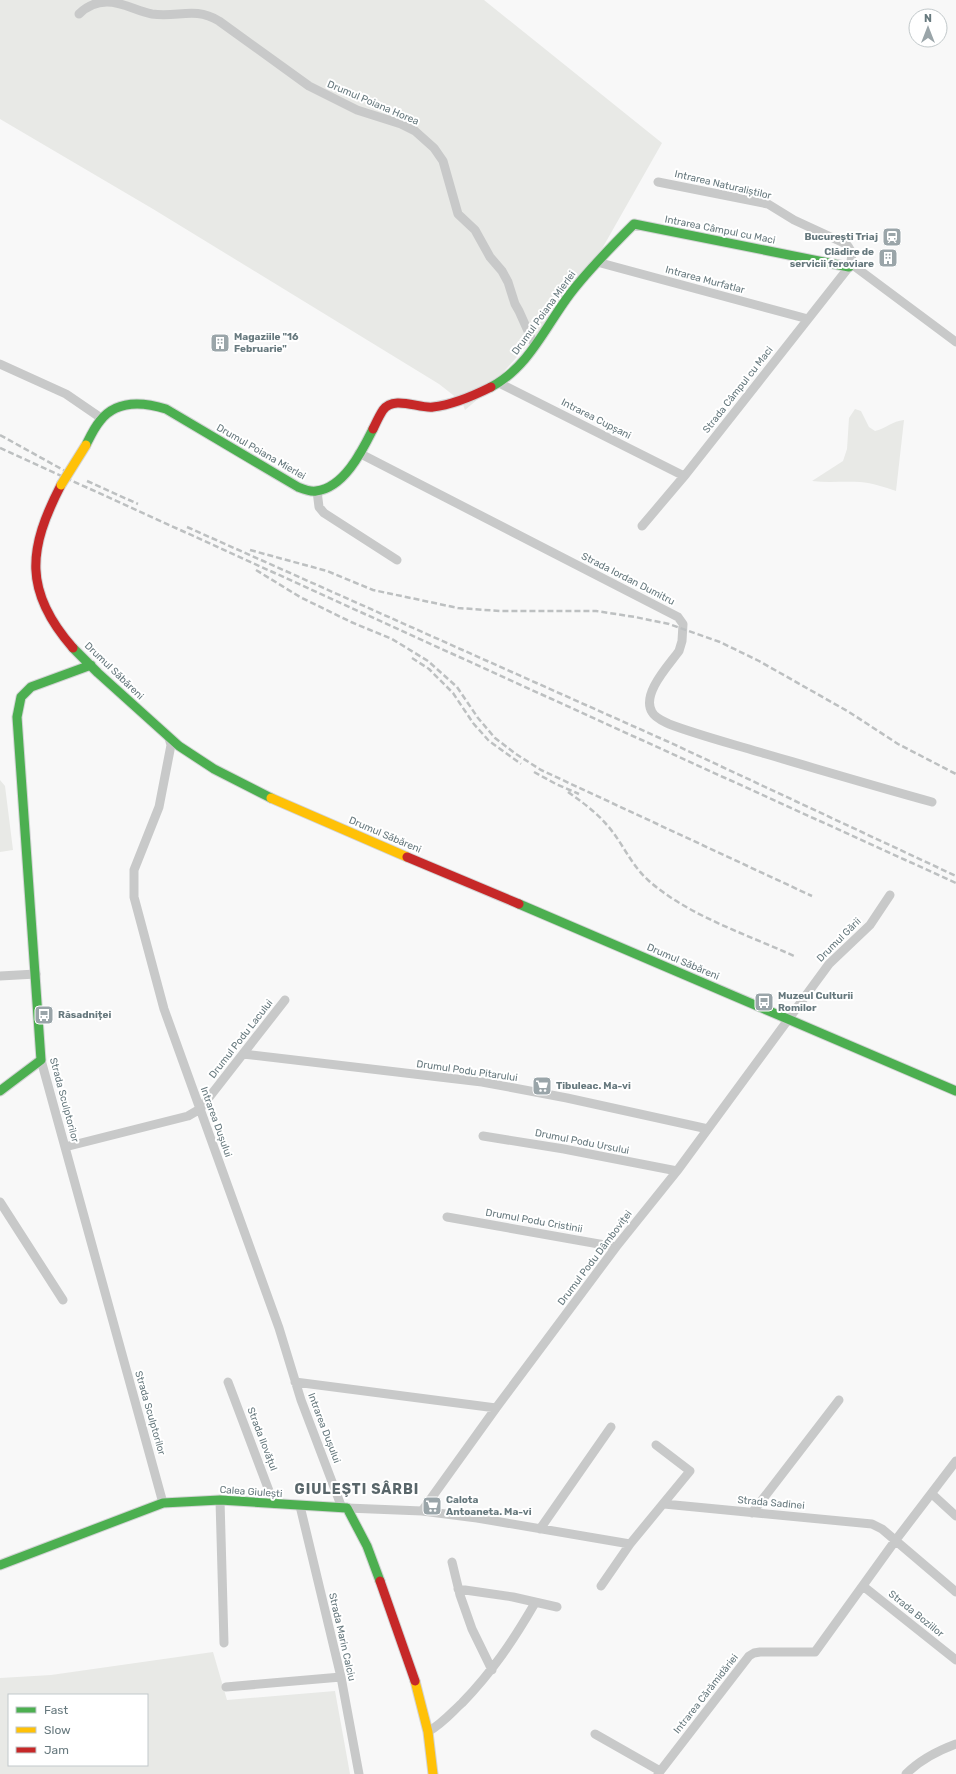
<svg xmlns="http://www.w3.org/2000/svg" width="956" height="1774" font-family="Rubik,sans-serif">
<style>
.green{fill:#e8e9e6;fill-rule:evenodd}
.lines{fill:none;stroke-linecap:round;stroke-linejoin:round}
.fast-casing{stroke:#d3d4d5;stroke-width:11}
.slow-casing{stroke:#d3d4d5;stroke-width:11}
.jam-casing{stroke:#d3d4d5;stroke-width:11}
.street{stroke:#c8c9c9;stroke-width:9}
.fast{stroke:#4caf50;stroke-width:9}
.slow{stroke:#ffc107;stroke-width:9}
.jam{stroke:#c62828;stroke-width:9}
.rail{stroke:#bdc0c1;stroke-width:2.5;stroke-dasharray:6 3;stroke-linecap:butt}
.slow-bridge-casing{stroke:#d3d4d5;stroke-width:11;stroke-linecap:butt}
.slow-bridge{stroke:#ffc107;stroke-width:9}
.labels{text-anchor:middle;dominant-baseline:central;stroke-width:4;stroke-linejoin:round;paint-order:stroke}
.street-label{font-size:10px;fill:#67797e;stroke:#fff}
.poi-label{font-size:10px;font-weight:bold;fill:#67797e;stroke:#fff;text-anchor:start}
.district-label{font-size:14px;font-weight:bold;letter-spacing:1px;fill:#59666a;stroke:#fff}
</style>
<rect width="100%" height="100%" fill="#f8f8f8"/>
<!-- green -->
<path class="green" d="M0,0H484L662,143L603,247L532,340L485,393L465,410L462,402L439,384L153,209L0,119Z
M855,409L861,411L869,427L875,431C887,428 892,421 904,420L896,491C884,487 873,483 860,482C844,481 828,483 812,481L843,461L847,449L849,418Z
M0,780L5,786L13,850L0,852Z
M213,1652L227,1700L335,1691L350,1774H0V1678L51,1675ZM9,1695H147V1765H9Z"/>
<g class="lines">
<!-- fast casing -->
<g class="fast-casing">
<path id="fast" d="M491,387C529,367 545,327 570,294C589,269 612,246 634,224L849,267
M86,445C90,437 94,428 100,421C116,400 143,402 166,409L298,487C303,489 310,492 316,491C344,488 362,451 373,429
M73,648L98,673L179,746L214,769L271,798
M519,904L956,1091
M0,1091L41,1060L17,717L21,697L31,687L91,665
M0,1565L163,1503L220,1500L347,1508L367,1546L380,1581"/>
</g>
<!-- slow casing -->
<g class="slow-casing">
<path id="slow" d="M271,798L407,857
M415,1681L428,1732L433,1774"/>
</g>
<!-- jam casing -->
<g class="jam-casing">
<path id="jam" d="M373,429C376,423 379,416 383,410C394,395 419,409 433,407C451,405 475,395 491,387
M61,485C28,549 23,591 73,648
M407,857L519,904
M380,1581L415,1681"/>
</g>
<!-- street -->
<path class="street" d="M79,14C87,6 96,2 107,2C123,2 136,11 152,14C178,18 194,6 219,21L309,86L357,110L401,124L415,131L434,148L443,161L458,214L475,230L490,257L502,271L508,282L515,304L519,311L532,340L535,344
M597,262L808,319
M850,263L956,342
M0,364L66,394L101,418
M499,383L684,476
M359,453L678,617L683,624L682,641L679,651C669,665 641,694 652,712C655,718 663,721 669,724C698,735 729,743 759,752C817,769 874,786 932,802
M317,491L319,507L324,513L397,560
M642,526L686,474L849,267C853,258 853,251 846,244L794,220L768,204L658,182
M169,738L171,745L159,807L134,870V897L164,1009L279,1328L301,1400L342,1508
M0,976L36,974
M243,1054L482,1082L567,1098L708,1129
M41,1060L163,1503
M483,1136L564,1149L677,1171
M65,1147L188,1116L200,1109L285,1000
M0,1202L63,1300
M447,1217L616,1247
M228,1382L274,1504
M295,1382L496,1408
M932,1494L956,1516
M220,1500L224,1643
M664,1504L872,1524L882,1529L956,1592
M300,1506L341,1677L359,1774
M347,1508L422,1511L477,1518L630,1544
M422,1511L496,1408L616,1247L677,1171L829,964L870,925L890,895
M752,1513L839,1400
M540,1529L611,1427
M452,1562L460,1595L472,1629L492,1670
M601,1586L630,1544L690,1471L656,1445
M863,1586L956,1660
M458,1589L513,1597L557,1607
M226,1687L341,1677
M429,1731C442,1724 451,1713 462,1703C492,1672 513,1641 535,1603
M595,1734L660,1771
M658,1774L749,1656L754,1653L760,1652H815L895,1541L956,1461
M906,1774C921,1759 937,1751 956,1744"/>
<!-- fast -->
<use href="#fast" class="fast"/>
<!-- slow -->
<use href="#slow" class="slow"/>
<!-- jam -->
<use href="#jam" class="jam"/>
<!-- rail -->
<path class="rail" d="M0,435L65,471
M0,448L956,883
M87,481L138,504
M187,527L671,743L956,876
M250,550L327,571L373,590L458,608L500,611H596L635,617L669,624L720,642L759,661L849,712L898,744L956,774
M256,570L300,597L351,622L392,639L428,661L457,687L478,718L495,738L516,754L541,770L812,896
M412,658L429,669L453,693L473,723L489,741L521,764
M534,772L556,784L579,794
M568,792C582,802 596,812 607,825C623,843 630,864 649,881C689,916 746,934 794,956"/>
<!-- slow-bridge casing -->
<g class="slow-bridge-casing">
<path id="slow-bridge" d="M61,485L86,445"/>
</g>
<!-- slow-bridge -->
<use href="#slow-bridge" class="slow-bridge"/>
</g>
<!-- icons -->
<defs>
<g id="station-square" transform="scale(1)"><rect x="-9" y="-9" width="18" height="18" rx="4" fill="#9aa5a9" stroke="#fff"/><path d="M-3-6H3Q5-6 5-4V2Q5 4 3 4L4.5 6H3L1.5 4h-3L-3 6H-4.5L-3 4Q-5 4-5 2V-4Q-5-6-3-6ZM-3.5-4v3h7v-3ZM-3.5 1v1.5H-2V1ZM2 1v1.5H3.5V1Z" fill="#fff"/></g>
<g id="building-square" transform="scale(1)"><rect x="-9" y="-9" width="18" height="18" rx="4" fill="#9aa5a9" stroke="#fff"/><path d="M-4-6H4V6H1V3H-1V6H-4ZM-2.5-4.3h1.7v1.8h-1.7ZM.8-4.3h1.7v1.8H.8ZM-2.5-1h1.7V.8h-1.7ZM.8-1h1.7V.8H.8Z" fill="#fff"/></g>
<g id="bus-square" transform="scale(1)"><rect x="-9" y="-9" width="18" height="18" rx="4" fill="#9aa5a9" stroke="#fff"/><path d="M-5-6H5V4H4V6H2V4H-2V6H-4V4H-5ZM-3.5-4V0h7V-4ZM-3.5 1.2v1.5H-2V1.2ZM2 1.2v1.5H3.5V1.2Z" fill="#fff"/></g>
<g id="supermarket-square" transform="scale(1)"><rect x="-9" y="-9" width="18" height="18" rx="4" fill="#9aa5a9" stroke="#fff"/><path d="M-6-5.5h2.5l.6 2H6L4.5 2H-2.5L-4.4-4H-6ZM-1.5 3.2a1.3 1.3 0 1 0 .1 0ZM3 3.2a1.3 1.3 0 1 0 .1 0Z" fill="#fff"/></g>
</defs>
<g fill-rule="evenodd">
<use href="#station-square" x="892" y="237"/>
<use href="#building-square" x="888" y="258"/>
<use href="#building-square" x="220" y="343"/>
<use href="#bus-square" x="764" y="1002"/>
<use href="#bus-square" x="44" y="1015"/>
<use href="#supermarket-square" x="542" y="1086"/>
<use href="#supermarket-square" x="432" y="1506"/>
</g>
<g class="labels">
<!-- street labels -->
<g class="street-label">
<text transform="translate(373 103) rotate(23)">Drumul Poiana Horea</text>
<text transform="translate(723 185) rotate(13)">Intrarea Naturaliștilor</text>
<text transform="translate(720 230) rotate(11)">Intrarea Câmpul cu Maci</text>
<text transform="translate(705 280) rotate(15)">Intrarea Murfatlar</text>
<text transform="translate(544 313) rotate(-54)">Drumul Poiana Mierlei</text>
<text transform="translate(738 390) rotate(-52)">Strada Câmpul cu Maci</text>
<text transform="translate(596 419) rotate(27)">Intrarea Cupșani</text>
<text transform="translate(261 452) rotate(30)">Drumul Poiana Mierlei</text>
<text transform="translate(628 579) rotate(27)">Strada Iordan Dumitru</text>
<text transform="translate(114 671) rotate(44)">Drumul Săbăreni</text>
<text transform="translate(385 835) rotate(23)">Drumul Săbăreni</text>
<text transform="translate(839 940) rotate(-45)">Drumul Gării</text>
<text transform="translate(683 962) rotate(23)">Drumul Săbăreni</text>
<text transform="translate(241 1039) rotate(-52)">Drumul Podu Lacului</text>
<text transform="translate(467 1071) rotate(8)">Drumul Podu Pitarului</text>
<text transform="translate(64 1100) rotate(75)">Strada Sculptorilor</text>
<text transform="translate(216 1122) rotate(70)">Intrarea Dușului</text>
<text transform="translate(582 1142) rotate(11)">Drumul Podu Ursului</text>
<text transform="translate(534 1221) rotate(10)">Drumul Podu Cristinii</text>
<text transform="translate(595 1258) rotate(-53)">Drumul Podu Dâmboviței</text>
<text transform="translate(150 1413) rotate(74)">Strada Sculptorilor</text>
<text transform="translate(324 1428) rotate(69)">Intrarea Dușului</text>
<text transform="translate(262 1439) rotate(69)">Strada Ilovățul</text>
<text transform="translate(251 1492) rotate(4)">Calea Giulești</text>
<text transform="translate(771 1503) rotate(5)">Strada Sadinei</text>
<text transform="translate(916 1614) rotate(39)">Strada Boziilor</text>
<text transform="translate(342 1637) rotate(77)">Strada Marin Calciu</text>
<text transform="translate(706 1694) rotate(-52)">Intrarea Cărămidăriei</text>
</g>
<!-- poi labels -->
<g class="poi-label">
<text x="878" y="237" text-anchor="end">București Triaj</text>
<text x="874" y="252" text-anchor="end">Clădire de<tspan x="874" dy="12">servicii feroviare</tspan></text>
<text x="234" y="337">Magaziile "16<tspan x="234" dy="12">Februarie"</tspan></text>
<text x="778" y="996">Muzeul Culturii<tspan x="778" dy="12">Romilor</tspan></text>
<text x="58" y="1015">Răsadniței</text>
<text x="556" y="1086">Tibuleac. Ma-vi</text>
<text x="446" y="1500">Calota<tspan x="446" dy="12">Antoaneta. Ma-vi</tspan></text>
</g>
<!-- district labels -->
<g class="district-label">
<text x="357" y="1489">GIULEŞTI SÂRBI</text>
</g>
</g>
<!-- legend -->
<rect x="8" y="1694" width="140" height="72" fill="#ffffff" stroke="#c2c9cb"/>
<rect x="16" y="1707" width="20" height="6" fill="#4caf50" stroke="#c2c9cb"/>
<text x="44" y="1714" font-size="12" fill="#67797e">Fast</text>
<rect x="16" y="1727" width="20" height="6" fill="#ffc107" stroke="#c2c9cb"/>
<text x="44" y="1734" font-size="12" fill="#67797e">Slow</text>
<rect x="16" y="1747" width="20" height="6" fill="#c62828" stroke="#c2c9cb"/>
<text x="44" y="1754" font-size="12" fill="#67797e">Jam</text>
<!-- north arrow -->
<g transform="translate(928 28)"><circle r="19" fill="#ffffff" stroke="#c2c9cb"/>
<path d="M0-3L7 15L0 10L-7 15Z" fill="#9aa5a9"/>
<text y="-6" font-size="11" font-weight="bold" text-anchor="middle" fill="#67797e">N</text>
</g>
</svg>
